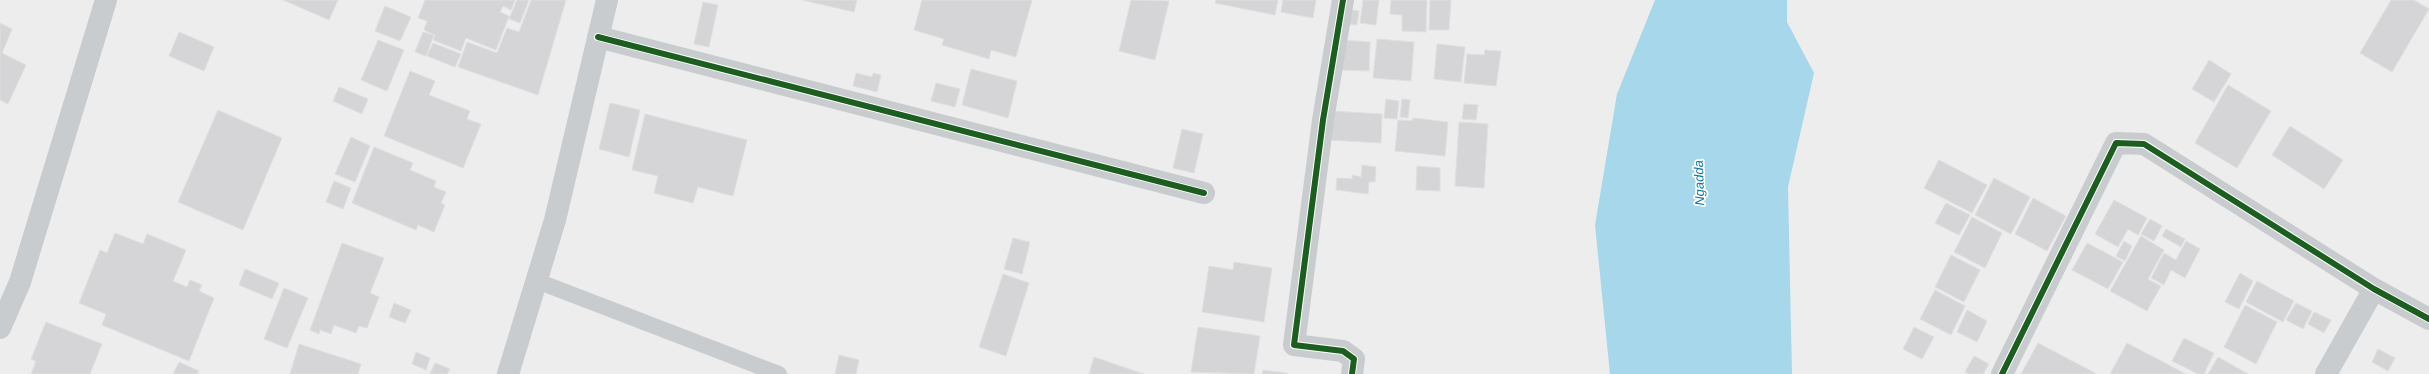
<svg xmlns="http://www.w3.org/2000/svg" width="2429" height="374" font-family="Helvetica,sans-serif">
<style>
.water{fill:#a7d7ea}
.building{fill:#d5d5d7;stroke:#dfdfe0}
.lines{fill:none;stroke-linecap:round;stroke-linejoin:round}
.service{stroke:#c9ccce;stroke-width:16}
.minor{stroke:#c9ccce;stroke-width:22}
.cycleway-casing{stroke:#fff;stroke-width:8}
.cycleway{stroke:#1b5e20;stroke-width:6}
.labels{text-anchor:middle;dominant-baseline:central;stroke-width:3.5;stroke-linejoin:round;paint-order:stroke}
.water-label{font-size:13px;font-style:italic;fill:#0f78a2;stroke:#fff}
</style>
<rect width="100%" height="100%" fill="#eeeded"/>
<!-- water -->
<path class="water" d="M1655,0H1787V22L1814,73L1788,187L1792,374H1610L1595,225L1617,94Z"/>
<!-- building -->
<path class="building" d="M283,0H338L329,20Z
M425,0H515L511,10L503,6L500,12L509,16L496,50L466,38L461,51L433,40L435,35L424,30L427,21L418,18Z
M517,0H529L520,23L509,19Z
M531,0H566L538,95L458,67L467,42L497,53L507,28L519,32Z
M802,0H857L854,12Z
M922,0H1032L1016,57L991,50L989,59L942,45L944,39L914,30Z
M1131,0L1169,1L1155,60L1119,51Z
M1216,0H1278L1275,15L1215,3Z
M1283,0H1316L1313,18L1281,12Z
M1363,0H1379L1376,25L1360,23Z
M1391,0H1427L1426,32L1402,31V15L1390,14Z
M1430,0H1451L1449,30H1429Z
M2391,0H2414L2429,9L2392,72L2360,53Z
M703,2L718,5L709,47L694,44Z
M385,6L411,17L400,41L375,31Z
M1347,9L1359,11L1357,25L1345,24Z
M0,23L12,29L2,53L26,65L8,104L0,100Z
M179,32L214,47L204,71L169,56Z
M423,32L434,35L426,56L415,52Z
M1377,39L1414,42L1411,81L1373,78Z
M378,40L404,50L387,91L361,80Z
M1342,40L1370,42L1369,71L1341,70Z
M433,43L461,54L455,67L427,56Z
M1437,44L1465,47L1461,82L1434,79Z
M1485,50L1501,51L1496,86L1464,83L1467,54L1484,55Z
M2209,60L2231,74L2214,102L2192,89Z
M971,69L1017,81L1008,118L962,105Z
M410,71L435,81L429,95L470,111L467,119L481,124L463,168L384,136Z
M856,73L872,77L873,73L881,75L877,92L853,86Z
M936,83L960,89L955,107L931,101Z
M2228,85L2271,111L2237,168L2195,143Z
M339,87L368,99L362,114L333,101Z
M1386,99L1399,101L1397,119L1384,118Z
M1402,99L1410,100L1408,118L1400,117Z
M610,103L640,110L629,157L599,149Z
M1464,104L1478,105L1476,120L1462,119Z
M218,110L282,138L243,230L178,202Z
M1330,111L1382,114L1381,143L1329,140Z
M645,114L747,140L733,196L698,187L693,203L654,193L658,176L632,170Z
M1413,118L1448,122L1445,156L1395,151L1398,120L1412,121Z
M1459,122L1488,124L1484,188L1455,186Z
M2290,126L2343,160L2324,189L2272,155Z
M1182,129L1203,134L1194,173L1173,168Z
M351,137L370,146L355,182L335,174Z
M374,147L413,163L410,170L436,181L434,187L446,192L441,203L445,205L434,232L418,225L416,230L352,203Z
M1939,160L1987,185L1972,213L1924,188Z
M1362,165L1376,167L1375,182H1369L1368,194L1336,190L1337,178L1352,179V175L1361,177Z
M1417,166L1440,168V191L1416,190Z
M1994,178L2030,197L2011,234L1975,215Z
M334,181L351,188L343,209L326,202Z
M2033,198L2066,216L2047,251L2015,234Z
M2114,200L2147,218L2138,235L2128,229L2118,247L2095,234Z
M1946,203L1970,215L1959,235L1935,223Z
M1972,217L2002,233L1985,268L1954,252Z
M2150,219L2162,226L2154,241L2141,234Z
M2166,229L2185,239L2181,247L2162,236Z
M115,233L143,244L147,234L186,250L173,281L187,287L190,280L202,285L199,291L214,298L189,361L102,325L106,314L79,303L100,250L107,253Z
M2141,236L2164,250L2148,279L2161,286L2147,311L2110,291Z
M1013,238L1030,242L1022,274L1004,269Z
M2124,241L2132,246L2125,261L2116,256Z
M2186,241L2200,249L2185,278L2171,270L2164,285L2151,278L2164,253L2176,260Z
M342,243L384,258L370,293L379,297L367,328L359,326L356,333L334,325L331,334L320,330L319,334L310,330Z
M2087,243L2123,262L2108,289L2072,270Z
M1951,255L1980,270L1964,302L1935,287Z
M1234,262L1272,268L1264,322L1202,312L1209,266L1233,270Z
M245,269L279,283L272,299L239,285Z
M2240,273L2253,281L2239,309L2225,302Z
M1003,274L1029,283L1006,356L979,347Z
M2257,281L2294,301L2283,322L2246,302Z
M284,288L308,298L287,348L264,339Z
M1935,290L1965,306L1951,335L1920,319Z
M394,303L411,310L405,323L389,317Z
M2296,303L2312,311L2303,329L2286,320Z
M2245,305L2277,322L2256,364L2224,347Z
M1967,310L1987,321L1977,342L1957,332Z
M2314,312L2331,320L2324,333L2308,324Z
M46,322L102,344L90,374H31L36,361L31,359Z
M1198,327L1260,336L1254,374L1191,372Z
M1914,327L1934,337L1922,359L1903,349Z
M2184,338L2214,353L2204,374H2198L2172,361Z
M2038,343L2097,374H2021Z
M2127,343L2186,374H2110Z
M299,344L361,364L358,374H290Z
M2378,349L2395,358L2388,371L2372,362Z
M416,352L430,358L426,370L412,364Z
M839,355L859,360L856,374H835Z
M1974,356L1989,364L1983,374H1969L1965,372Z
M1094,357L1144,374H1089Z
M2218,357L2248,374H2208Z
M179,362L199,371L197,374H173Z
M435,363L450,369L447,374H430Z
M1263,370L1287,373V374H1262Z"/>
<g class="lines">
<!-- service -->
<path class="service" d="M537,281L779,374"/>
<!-- minor -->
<path class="minor" d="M1343,0L1323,120L1294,345L1343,351L1354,359L1352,374
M598,37L1204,193
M0,328L20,282L106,0
M508,374L555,220L607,0
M2002,374L2116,143L2144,144L2374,289L2429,319
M2326,374L2374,289"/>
<!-- cycleway casing -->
<g class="cycleway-casing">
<path id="cycleway" d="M1343,0L1323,120L1294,345L1343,351L1354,359L1352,374
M598,37L1204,193
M2002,374L2116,143L2144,144L2374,289L2429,319"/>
</g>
<!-- cycleway -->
<use href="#cycleway" class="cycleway"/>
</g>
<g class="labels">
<!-- water labels -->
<g class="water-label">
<text transform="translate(1699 183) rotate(-92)">Ngadda</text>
</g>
</g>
</svg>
